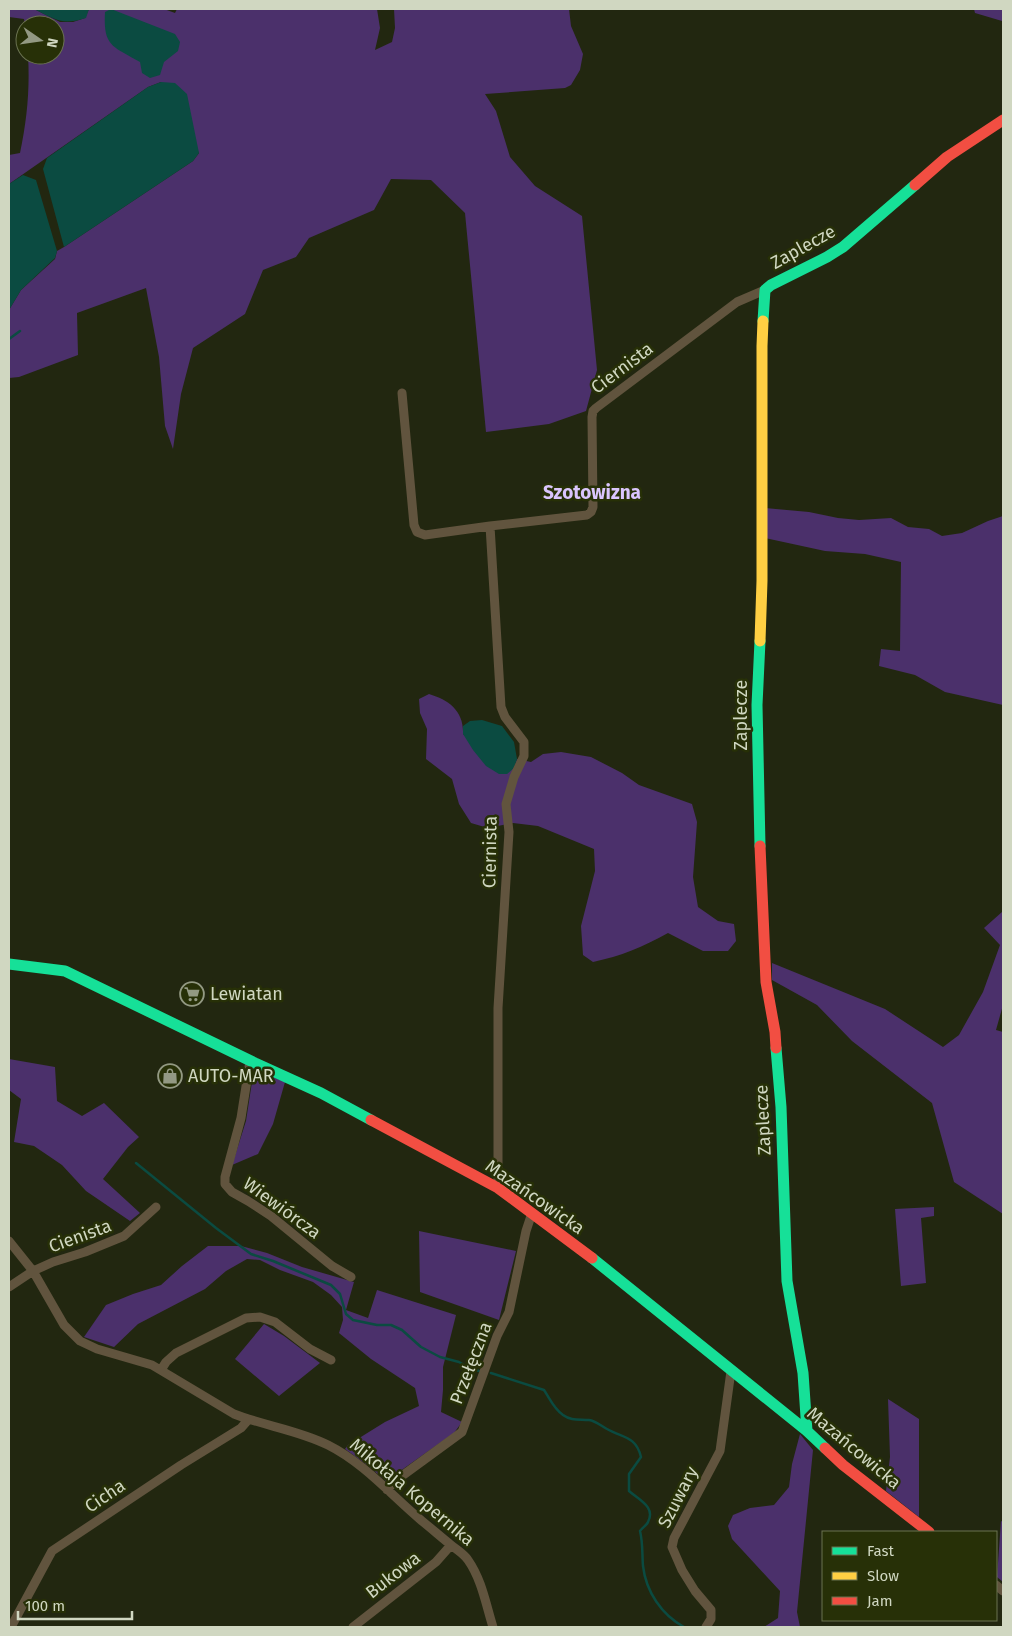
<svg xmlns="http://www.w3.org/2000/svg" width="1012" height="1636" font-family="'Fira Sans',sans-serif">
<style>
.green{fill:#4b306b}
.water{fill:#0b4b41}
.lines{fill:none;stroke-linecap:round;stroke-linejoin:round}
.stream{stroke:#0b4b41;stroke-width:2.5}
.street{stroke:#61543e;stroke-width:9}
.fast{stroke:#16e098;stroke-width:11}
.slow{stroke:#ffcf43;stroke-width:11}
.jam{stroke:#f24e42;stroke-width:11}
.labels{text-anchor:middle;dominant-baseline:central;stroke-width:5;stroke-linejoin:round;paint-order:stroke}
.street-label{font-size:18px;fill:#d0d7c1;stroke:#273007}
.poi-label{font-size:18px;fill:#d0d7c1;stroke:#273007;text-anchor:start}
.neighbourhood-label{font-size:19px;font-weight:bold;fill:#dac5fd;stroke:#273007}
</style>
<rect width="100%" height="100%" fill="#222710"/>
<!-- green -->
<path class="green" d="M9,9H34L60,22H73L85,18L89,9H164L175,13L177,9H377L380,28L375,50L392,42L395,28L394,9H569L571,26L583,54L580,70L571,85L565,88L485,94L496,111L510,157L535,186L582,216L597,370L586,411L549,424L486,432L465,213L431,180L391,179L374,210L309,238L296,257L263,270L245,314L193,348L181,394L173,449L165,426L159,357L146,288L77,313L78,355L19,377L9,378V310L21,290L55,259L57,251L64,247L193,161L199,153L161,82L148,87L9,184V155L20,153C27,120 30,89 28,55H55V25H25L24,19L9,17Z
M974,9H1003L1002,21L975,13Z
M765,508L809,512L838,518L859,520L891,518L908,527L929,529L942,536L962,533L988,521L1003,516V705L945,692L915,675L879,666L881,649L900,651L901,562L865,554L825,551L765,538Z
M429,694C449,700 464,711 463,734L514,768L517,759L531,762L543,754L561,752L591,757L622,773L639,785L692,804L697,822L693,877L698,907L718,921L734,924L736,941L728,951H703L668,933C643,947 621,956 593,962L583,955L581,926L595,871L594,849L538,826L513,823L488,828L471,823L459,804L452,779L426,759L427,729L420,713L419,699Z
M1003,909V1005L996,1030L1003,1032V1214L954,1182L932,1103L852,1041L817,1005L772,980V963L885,1009L943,1047L959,1035L983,992L1000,945L984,928L1002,912Z
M9,1059L55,1067L57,1101L82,1116L104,1103L139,1137L128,1147L103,1179L140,1213L130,1221L86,1191L62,1165L34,1146L14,1142L21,1099L9,1090Z
M254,1069L285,1082L273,1124L258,1154L232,1165L246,1121Z
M934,1207V1216L921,1218L926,1283L901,1286L895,1209Z
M419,1231L516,1251L499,1320L420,1292Z
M208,1246H241L267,1253L302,1267L354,1282L346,1310L368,1318L377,1290L456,1315L443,1367V1390L441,1412L462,1422L454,1433L386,1481L367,1465L345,1449L348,1445L385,1422L419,1406L415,1388L371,1359L339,1333L343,1320L342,1307L331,1295L313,1282L280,1270L260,1260L247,1259L226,1271L205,1289L138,1324L114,1347L84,1337L106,1305L133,1294L161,1285L182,1266Z
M264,1324L284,1336L320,1363L279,1396L235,1359Z
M888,1399L919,1419V1517L886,1491L890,1457Z
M800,1434L813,1450L797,1612L800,1627H764L778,1618L780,1591L732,1539L728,1526L733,1515L750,1508L774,1505L789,1487L792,1464Z
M1001,1521L1003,1522V1582L997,1577Z"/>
<!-- water -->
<path class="water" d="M34,9H89L86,18C61,26 55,19 34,9Z
M111,9L175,34L180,42L178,51L164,62L160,75L150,78L142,73L140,62C113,46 103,47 105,12Z
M161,82L175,83L187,94L199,153L193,161L64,247L43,169L47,158L148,87Z
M23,175L36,180L57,251L55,258L21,290L9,310V184Z
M482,720L502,726L514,742L517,759L514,768L507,774H499L486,766L473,750L463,734V726L470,721Z"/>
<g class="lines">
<!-- stream -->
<path class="stream" d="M9,339L20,331
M136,1163L216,1228L251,1254L273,1261L331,1285L340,1294L346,1314L353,1320L377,1325H391L402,1330L421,1347L440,1357L459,1362L469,1368L479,1371
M491,1373L544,1390C550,1399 554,1409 563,1415C571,1421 580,1419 589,1420C596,1421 601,1426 607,1429C623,1438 636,1436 641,1457L629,1474V1491C639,1500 656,1507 648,1522C647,1525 643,1527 640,1531C643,1543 642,1554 643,1566C646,1592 662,1615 684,1627"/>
<!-- street -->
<path class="street" d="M402,393L414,525L417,532L425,535L490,526L501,707L505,717L524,742V756L514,777L506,804L509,832L498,1008V1188
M490,526L587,515L591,512L593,507L592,417L593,411L596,408L737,302L765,290
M250,1061L241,1118L225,1177V1184L232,1192L248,1201L271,1216L332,1266L351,1277
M9,1241L33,1271L64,1325L80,1341L97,1349L152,1365L234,1414C265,1426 298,1430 328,1445C364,1463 391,1495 422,1521C432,1529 441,1537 451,1545C457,1550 464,1554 468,1560C482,1580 486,1605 493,1627
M9,1287L33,1271L53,1262L85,1252L124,1236L156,1207
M161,1370L166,1362L176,1353L246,1318L260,1317L275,1322L310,1349L331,1360
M387,1490L395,1481L462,1432L497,1336L509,1312L526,1231L532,1213
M996,1585L1003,1591
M11,1627L52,1551L181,1465L241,1428L248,1420
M353,1627L436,1562L451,1545
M706,1627L711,1619V1610L695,1591L682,1570L672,1547L674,1538L720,1451L731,1371"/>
<!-- fast -->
<path class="fast" d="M763,321L765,290L771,285L827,257L843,247L915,185
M760,641L757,705L760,846
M9,964L65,971L255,1063L321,1093L371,1120
M776,1048L781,1107L787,1281L803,1373L807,1431
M592,1258L807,1431L825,1448"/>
<!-- slow -->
<path class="slow" d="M760,641L762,581V346L763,321"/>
<!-- jam -->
<path class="jam" d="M915,185L947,157L1003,120
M760,846L766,982L775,1032L776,1048
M371,1120L498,1188L592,1258
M825,1448L843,1465L929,1532"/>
</g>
<!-- icons -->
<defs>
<g id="supermarket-ring" transform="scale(1.25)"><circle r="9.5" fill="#273007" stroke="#939983" stroke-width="1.5"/><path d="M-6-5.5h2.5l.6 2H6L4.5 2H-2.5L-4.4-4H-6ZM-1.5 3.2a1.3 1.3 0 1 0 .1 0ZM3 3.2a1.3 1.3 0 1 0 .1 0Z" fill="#939983"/></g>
<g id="shop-ring" transform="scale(1.25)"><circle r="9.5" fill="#273007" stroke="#939983" stroke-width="1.5"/><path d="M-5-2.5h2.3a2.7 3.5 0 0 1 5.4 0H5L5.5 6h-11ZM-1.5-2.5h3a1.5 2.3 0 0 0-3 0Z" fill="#939983"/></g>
</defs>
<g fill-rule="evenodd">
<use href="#supermarket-ring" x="192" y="994"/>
<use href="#shop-ring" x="170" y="1076"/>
</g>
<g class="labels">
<!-- street labels -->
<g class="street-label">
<text transform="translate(803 247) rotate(-29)">Zaplecze</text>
<text transform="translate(622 368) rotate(-37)">Ciernista</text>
<text transform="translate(741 715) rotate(-90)">Zaplecze</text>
<text transform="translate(490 852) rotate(-89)">Ciernista</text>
<text transform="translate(763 1120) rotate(-93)">Zaplecze</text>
<text transform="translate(535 1197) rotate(35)">Mazańcowicka</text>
<text transform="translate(282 1208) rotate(36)">Wiewiórcza</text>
<text transform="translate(80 1236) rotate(-20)">Cienista</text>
<text transform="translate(471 1363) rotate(-69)">Przełęczna</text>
<text transform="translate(854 1448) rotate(40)">Mazańcowicka</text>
<text transform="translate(412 1492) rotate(40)">Mikołaja Kopernika</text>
<text transform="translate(105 1496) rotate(-34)">Cicha</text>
<text transform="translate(678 1497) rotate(-63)">Szuwary</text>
<text transform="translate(393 1575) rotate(-38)">Bukowa</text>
</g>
<!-- poi labels -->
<g class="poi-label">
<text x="210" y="994">Lewiatan</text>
<text x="188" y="1076">AUTO-MAR</text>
</g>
<!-- neighbourhood labels -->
<g class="neighbourhood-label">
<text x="592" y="492">Szotowizna</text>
</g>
</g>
<!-- border -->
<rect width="1012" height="1636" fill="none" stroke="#d0d7c1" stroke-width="20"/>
<!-- legend -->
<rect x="822" y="1531" width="175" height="90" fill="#273007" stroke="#6b7351"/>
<rect x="832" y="1547" width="25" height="8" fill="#16e098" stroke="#6b7351"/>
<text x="867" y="1556" font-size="15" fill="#d0d7c1">Fast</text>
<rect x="832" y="1572" width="25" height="8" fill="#ffcf43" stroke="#6b7351"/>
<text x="867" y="1581" font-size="15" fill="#d0d7c1">Slow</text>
<rect x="832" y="1597" width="25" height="8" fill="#f24e42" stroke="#6b7351"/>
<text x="867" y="1606" font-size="15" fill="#d0d7c1">Jam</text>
<!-- north arrow -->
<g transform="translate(40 40) rotate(103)"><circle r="24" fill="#273007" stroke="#6b7351"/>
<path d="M0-4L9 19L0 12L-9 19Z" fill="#939983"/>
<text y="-8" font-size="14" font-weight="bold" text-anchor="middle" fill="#d0d7c1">N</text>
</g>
<!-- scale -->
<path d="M18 1611v8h114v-8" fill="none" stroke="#d0d7c1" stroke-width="2.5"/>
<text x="25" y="1611" font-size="15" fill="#d0d7c1" stroke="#273007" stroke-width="4" paint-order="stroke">100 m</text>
</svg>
